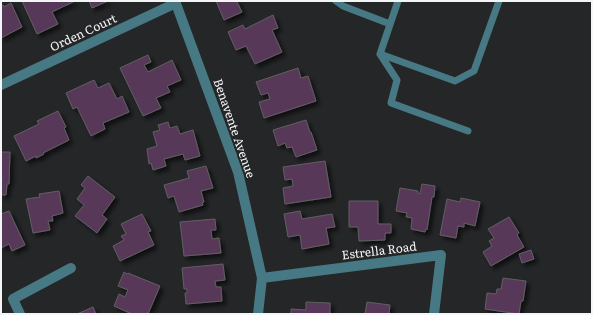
<svg xmlns="http://www.w3.org/2000/svg" width="593" height="315" font-family="Literata,serif">
<style>
.building{fill:#593959;stroke:#615f61;filter:url(#shadow)}
.lines{fill:none;stroke-linecap:round;stroke-linejoin:round}
.service{stroke:#467983;stroke-width:7}
.minor{stroke:#467983;stroke-width:10}
.labels{text-anchor:middle;dominant-baseline:central;stroke-width:4;stroke-linejoin:round;paint-order:stroke}
.street-label{font-size:12px;fill:#f4f5f7;stroke:#252628}
</style>
<defs>
<filter id="shadow"><feDropShadow dx="3.5" dy="3.5" stdDeviation="2" flood-color="#0009"/></filter>
</defs>
<rect width="100%" height="100%" fill="#252628"/>
<!-- building -->
<path class="building" d="M22,1H75L52,12L58,24L37,34Z
M89,1H108L92,8Z
M216,1H240L237,2L242,12L224,20Z
M11,3L22,27L1,38V6L3,5L4,7Z
M273,15L278,28L272,30L282,52L255,64L246,46L236,50L228,32L243,25L245,29Z
M148,55L151,62L144,65L148,72L172,60L181,80L167,86L170,92L156,98L161,108L143,116L120,68Z
M298,68L301,78L308,76L316,101L264,118L259,102L270,99L268,93L261,95L256,82Z
M94,80L98,88L109,83L117,99L122,96L129,112L103,123L105,129L91,136L77,107L73,109L66,93Z
M58,111L66,127L64,128L69,140L43,153L44,154L36,158V156L26,161L14,136L39,124L37,121Z
M306,120L310,132H311L317,150L296,157L292,147L287,148L285,143L278,146L273,130Z
M168,122L170,128L177,126L180,134L193,130L200,156L185,160L183,154L164,159L166,166L153,170L151,163L149,164L147,149L157,146L153,132L160,130L158,125Z
M1,152H10L9,184H7L6,195H1Z
M325,161L331,197L285,204L283,188L293,186L292,179L285,180L283,167Z
M206,166L213,188L201,191L204,202L202,203L203,205L179,212L174,196L168,198L164,185L189,178L187,171Z
M88,176L115,197L102,215L107,219L97,233L75,216L84,205L77,199L85,188L81,185Z
M422,184L435,186L434,197H432L427,230L426,229L425,232L411,229L412,218L406,217L407,213L396,211L400,188L418,191V193L420,194Z
M59,191L63,213L52,216L53,221H48L50,230L33,233L26,199L40,197L39,194Z
M461,198L480,202L475,226L464,223V227L458,226L456,238L440,235L447,199L460,202Z
M349,201H378V224H391V233H385V240L359,241L358,227H349Z
M9,211L25,245L12,251L9,244L1,248V214Z
M300,211L302,219L332,214L335,227L326,228L329,244L302,249L300,235L288,237L284,214Z
M142,214L151,231L148,232L154,245L120,261L113,246L124,240L121,236L126,234L121,224Z
M509,217L519,233L517,235L524,247L491,266L483,252L492,246L489,241L494,238L488,229Z
M215,219L216,230H211L212,239L219,238L221,253L184,256L180,222Z
M531,250L534,259L522,263L519,254Z
M223,264L225,280L215,281L216,287H221L222,301L186,304L185,293H187V289H184L182,268Z
M124,272L127,274L128,273L160,286L148,314H132L114,306L119,294L125,297L128,290L118,286Z
M503,278L526,281L523,301H521L519,314L485,309L487,293L496,294L497,289H501Z
M306,302L330,303V314H291V309L306,310Z
M367,302L390,305L389,314H365Z
M93,307L96,314H77Z"/>
<g class="lines">
<!-- service -->
<path class="service" d="M336,1L343,6L390,24
M398,1L380,54L397,80L391,103L468,131
M380,54L455,81L474,71L499,1"/>
<!-- minor -->
<path class="minor" d="M175,1L238,172L262,278L258,314
M1,85L176,3
M262,278L441,255L434,314
M20,314L13,299L71,268"/>
</g>
<g class="labels">
<!-- street labels -->
<g class="street-label">
<text transform="translate(83 32) rotate(-25)">Orden Court</text>
<text transform="translate(235 128) rotate(71)">Benavente Avenue</text>
<text transform="translate(379 250) rotate(-7)">Estrella Road</text>
</g>
</g>
<!-- border -->
<rect width="593" height="315" fill="none" stroke="#f4f5f7" stroke-width="4"/>
</svg>
